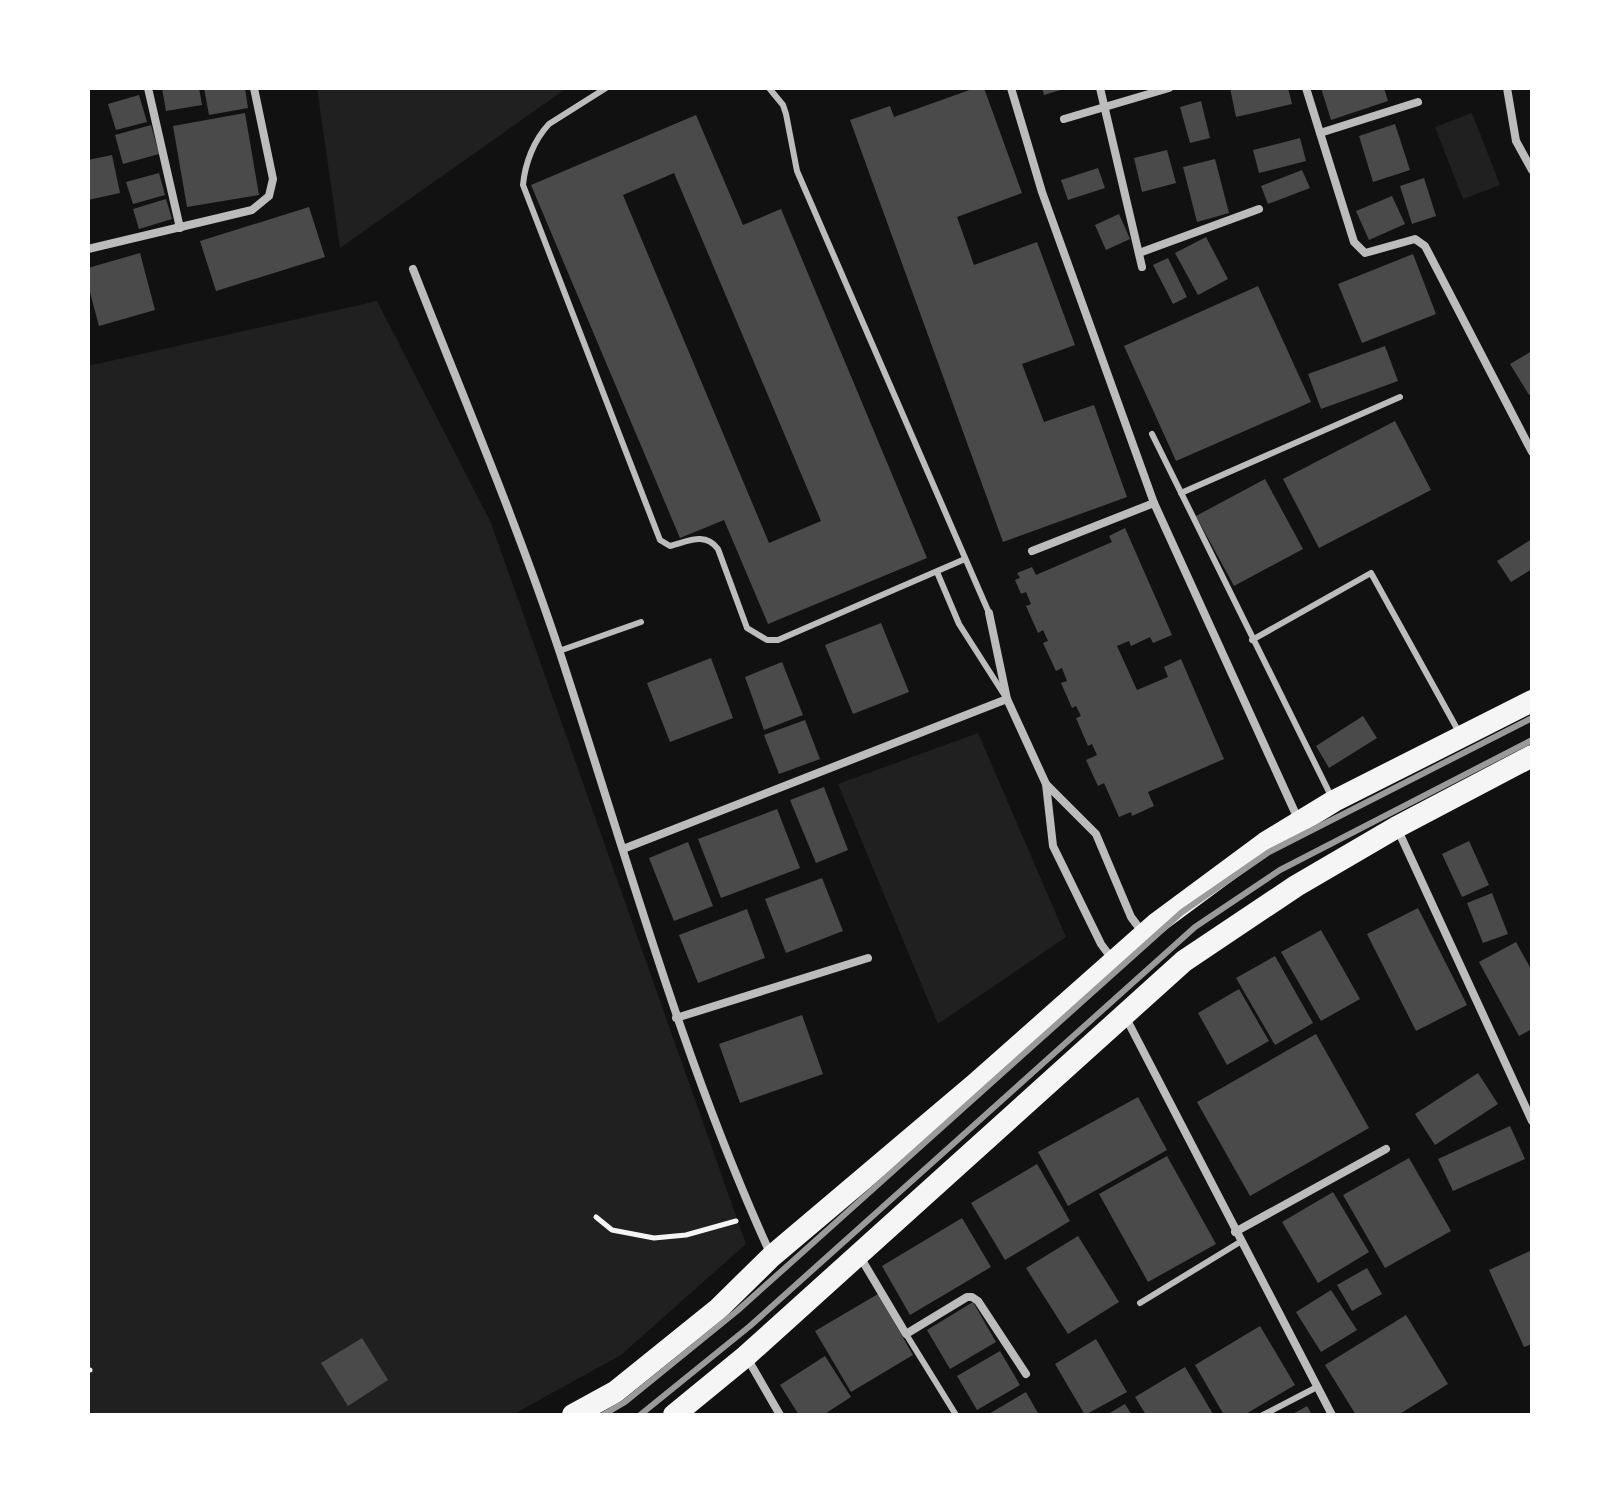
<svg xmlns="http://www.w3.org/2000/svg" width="1620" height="1503" font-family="Ubuntu,sans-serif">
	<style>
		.green { fill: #202020 }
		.building { fill: #4a4a4a; fill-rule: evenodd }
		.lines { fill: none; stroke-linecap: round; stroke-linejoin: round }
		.path { stroke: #f5f5f5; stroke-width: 5 }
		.service { stroke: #bcbcbc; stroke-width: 6 }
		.minor { stroke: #bcbcbc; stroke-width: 8 }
		.trunk { stroke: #f5f5f5; stroke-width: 22 }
		.rail { stroke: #9a9a9a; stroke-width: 6 }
	</style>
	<rect width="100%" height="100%" fill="#111"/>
	<!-- green -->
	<g class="green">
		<path d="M317,88H567L340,248Z"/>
		<path d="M1472,113L1500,185L1463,199L1435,127Z"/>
		<path d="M377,301L491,523L746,1244L621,1355L512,1415H88V366Z"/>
		<path d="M978,733L1066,937L938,1024L838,784Z"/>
	</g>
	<!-- building -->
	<g class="building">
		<path d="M162,88H199L202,105L166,111Z"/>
		<path d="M204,88H245L248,108L209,115Z"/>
		<path d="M975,88H984L1022,193L957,217L974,265L1037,242L1075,345L1022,364L1044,422L1094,405L1127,497L1003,542L850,120L890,106L894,117Z"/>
		<path d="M1042,88H1063L1064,89L1044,95Z"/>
		<path d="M1230,88H1288L1292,104L1236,117Z"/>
		<path d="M1321,88H1384L1388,101L1331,120Z"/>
		<path d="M139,95L147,122L116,130L108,104Z"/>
		<path d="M1201,101L1210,138L1190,143L1180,107Z"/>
		<path d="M245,113L259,195L187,207L173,126Z"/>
		<path d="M696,115L743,225L781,209L927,558L768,624L724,520L680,538L531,185ZM674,173L821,521L769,543L623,195Z"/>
		<path d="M1395,124L1410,170L1373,182L1359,136Z"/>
		<path d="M151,125L159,154L123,164L115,135Z"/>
		<path d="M1300,138L1306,161L1259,173L1253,150Z"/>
		<path d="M1167,150L1176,183L1142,192L1134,158Z"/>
		<path d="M112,155L120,193L88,200V160Z"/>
		<path d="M1215,159L1229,213L1197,222L1183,167Z"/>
		<path d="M1098,168L1105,188L1068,200L1061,180Z"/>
		<path d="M1302,170L1310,188L1268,204L1261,186Z"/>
		<path d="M159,173L165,195L133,204L126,182Z"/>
		<path d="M1424,178L1436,216L1412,224L1400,186Z"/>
		<path d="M1392,196L1405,224L1369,240L1356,211Z"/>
		<path d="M166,199L172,219L139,229L133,209Z"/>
		<path d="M309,207L325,257L216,291L200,241Z"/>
		<path d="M1119,214L1130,239L1106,250L1095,225Z"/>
		<path d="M1206,237L1228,279L1198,295L1175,253Z"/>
		<path d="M140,253L155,310L99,326L88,285V268Z"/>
		<path d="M1413,254L1436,314L1362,343L1338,284Z"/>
		<path d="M1168,258L1187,297L1173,304L1153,265Z"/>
		<path d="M1258,286L1311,402L1176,461L1124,346Z"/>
		<path d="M1385,346L1398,381L1321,409L1308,374Z"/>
		<path d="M1532,351V393L1529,395L1510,364Z"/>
		<path d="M1395,421L1431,490L1319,548L1283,479Z"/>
		<path d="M1265,479L1303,549L1234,586L1196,516Z"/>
		<path d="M1125,528L1172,635L1153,643L1150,637L1131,646L1129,641L1117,646L1137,690L1168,677L1164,667L1181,659L1224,759L1148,792L1154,806L1132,816L1131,812L1119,817L1104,783L1098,786L1086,760L1097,755L1092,744L1088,746L1076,718L1081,716L1076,706L1072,708L1061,683L1067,681L1062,668L1056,671L1043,643L1048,641L1043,630L1038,633L1026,606L1031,604L1026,592L1021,594L1015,580L1020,578L1017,573L1032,567L1036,575L1112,542L1109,536Z"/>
		<path d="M1532,539V569L1511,582L1497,561Z"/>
		<path d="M881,623L909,692L853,714L825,645Z"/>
		<path d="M711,658L733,718L670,742L647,683Z"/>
		<path d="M782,662L803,715L764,730L745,677Z"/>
		<path d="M1363,716L1377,738L1329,768L1316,746Z"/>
		<path d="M805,720L820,759L779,774L764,735Z"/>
		<path d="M824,787L848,850L816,863L790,800Z"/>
		<path d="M777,809L800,868L721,898L698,839Z"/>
		<path d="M1469,841L1489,885L1462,897L1442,854Z"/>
		<path d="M688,842L713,906L674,921L649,858Z"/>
		<path d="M822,878L843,931L786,953L765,899Z"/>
		<path d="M1492,893L1508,934L1483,943L1467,903Z"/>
		<path d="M1418,908L1467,1005L1416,1031L1367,934Z"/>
		<path d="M747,909L765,958L698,983L679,935Z"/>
		<path d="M1321,930L1360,999L1321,1021L1281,952Z"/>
		<path d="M1516,942L1532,971V1029L1519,1036L1479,962Z"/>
		<path d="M1275,956L1313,1023L1275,1045L1236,978Z"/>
		<path d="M1239,989L1269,1041L1227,1065L1198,1013Z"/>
		<path d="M802,1015L823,1074L740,1103L719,1044Z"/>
		<path d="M1316,1034L1369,1128L1250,1196L1197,1102Z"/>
		<path d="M1478,1073L1498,1104L1435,1145L1415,1114Z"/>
		<path d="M1138,1097L1167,1150L1068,1206L1038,1152Z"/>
		<path d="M1510,1126L1525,1159L1453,1191L1438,1159Z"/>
		<path d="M1167,1156L1216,1244L1148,1282L1099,1194Z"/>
		<path d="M1409,1158L1451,1231L1385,1268L1343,1195Z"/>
		<path d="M1037,1164L1070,1221L1005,1260L971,1203Z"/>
		<path d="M1333,1192L1369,1252L1318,1283L1282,1222Z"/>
		<path d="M962,1218L991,1267L910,1315L882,1266Z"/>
		<path d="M1078,1236L1119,1302L1068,1334L1026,1268Z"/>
		<path d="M1532,1250V1344L1524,1347L1489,1270Z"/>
		<path d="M1367,1268L1382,1294L1352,1311L1337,1285Z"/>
		<path d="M1331,1290L1357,1330L1321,1352L1296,1312Z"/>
		<path d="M878,1294L913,1355L851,1392L815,1331Z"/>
		<path d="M973,1302L996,1342L950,1369L927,1330Z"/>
		<path d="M1406,1315L1448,1384L1398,1415H1356L1325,1365Z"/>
		<path d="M1260,1326L1295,1385L1244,1415H1224L1195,1365Z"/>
		<path d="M362,1338L388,1380L348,1406L321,1363Z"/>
		<path d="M1096,1339L1127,1392L1085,1415L1055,1364Z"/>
		<path d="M1000,1351L1020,1385L977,1410L957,1376Z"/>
		<path d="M825,1356L851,1397L823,1415H799L780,1385Z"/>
		<path d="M1185,1367L1213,1414L1146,1415L1135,1397Z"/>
		<path d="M1026,1392L1039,1415H987Z"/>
		<path d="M1125,1404L1132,1415H1106Z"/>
		<path d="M1307,1406L1312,1415H1291Z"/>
	</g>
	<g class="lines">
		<!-- path -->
		<g class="path">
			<path d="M596,1217L612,1230L654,1238L686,1235L736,1221"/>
			<path d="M88,1370H90"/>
		</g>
		<!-- service -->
		<g class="service">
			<path d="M606,88L549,124C534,140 525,163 523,185L660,540L670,546C689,541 705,532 718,549L747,628L767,640H778L965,559"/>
			<path d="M769,88L783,105L786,114L797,171L989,613"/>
			<path d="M1152,434L1332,798"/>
			<path d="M1181,493L1400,397"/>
			<path d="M937,572L959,624L1005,696"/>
			<path d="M1252,640L1371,573L1460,734"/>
			<path d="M559,651L641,622"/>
			<path d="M1140,1303L1240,1242"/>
			<path d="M906,1334L956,1415"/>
			<path d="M1263,1415L1317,1387"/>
		</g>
		<!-- minor -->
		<g class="minor">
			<path d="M148,88L180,228"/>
			<path d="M1011,88L1042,192L1154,503L1298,819"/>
			<path d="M1100,88L1142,267"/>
			<path d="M1306,88L1354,242L1365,253L1415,239L1425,246L1532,452"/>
			<path d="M1507,88L1516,141L1532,170"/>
			<path d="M1064,119L1169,88"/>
			<path d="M1320,133L1418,102"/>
			<path d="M88,249L252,210L269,196L273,179L254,88"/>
			<path d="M1139,253L1259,209"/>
			<path d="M413,269C463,397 517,523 560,653C626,854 682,1060 770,1253"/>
			<path d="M1032,551L1154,503"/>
			<path d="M989,613L1007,699L1046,784"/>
			<path d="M1397,828L1532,1121"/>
			<path d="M623,849L1007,699"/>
			<path d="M1112,959L1101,944L1053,846L1046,784L1096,834L1131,917L1143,933"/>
			<path d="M676,1018L868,958"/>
			<path d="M1126,1018L1332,1415"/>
			<path d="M1235,1232L1386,1149"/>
			<path d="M859,1255L906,1334L967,1297H972L978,1301L1026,1374"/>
			<path d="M746,1356L780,1415"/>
		</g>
		<!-- trunk -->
		<g class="trunk">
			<path d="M573,1415L615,1392L718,1309L772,1256L973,1086L1157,923L1265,843L1334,801L1532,701"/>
			<path d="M674,1415L746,1356L1184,961L1296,886L1397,827L1532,756"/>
		</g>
		<!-- rail -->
		<g class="rail">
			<path d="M603,1415L625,1402L737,1311L1182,912L1269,852L1532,718"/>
			<path d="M640,1415L750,1326L1195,927L1280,870L1532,740"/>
		</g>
	</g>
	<!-- border -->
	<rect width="1620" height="1503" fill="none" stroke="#ffffff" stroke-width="180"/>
</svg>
